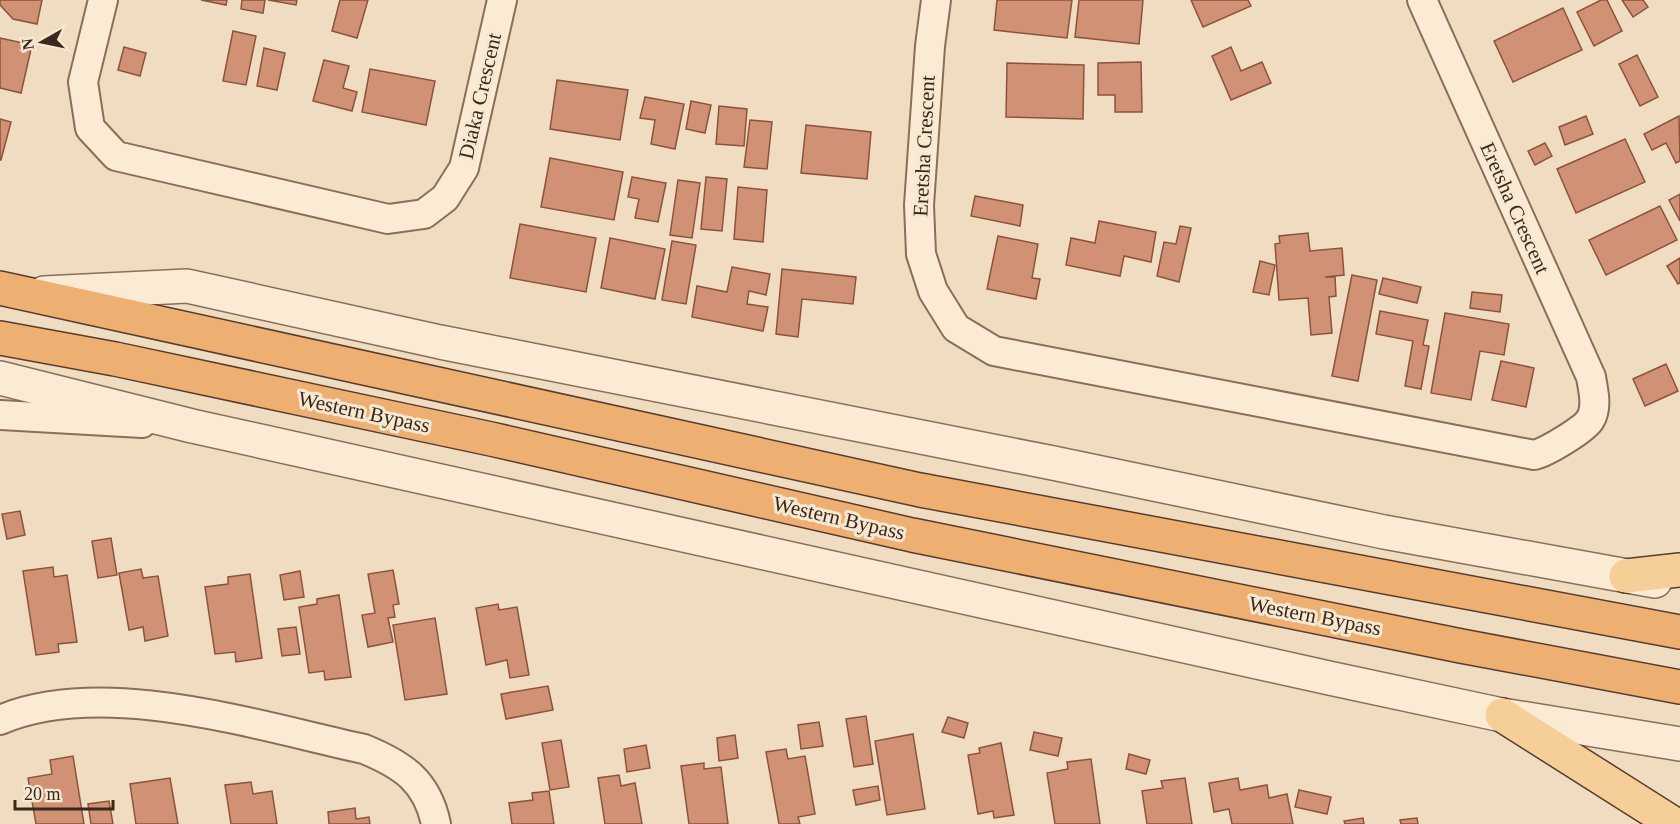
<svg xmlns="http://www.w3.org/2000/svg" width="1680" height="824" font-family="'Times New Roman',serif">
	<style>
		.building { fill: #d19175; stroke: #8c533c; stroke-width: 1.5 }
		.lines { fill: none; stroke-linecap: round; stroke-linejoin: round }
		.minor-casing { stroke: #8b6e58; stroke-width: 32 }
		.tertiary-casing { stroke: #8b6e58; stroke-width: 36 }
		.primary-casing { stroke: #583c2c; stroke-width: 36 }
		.trunk-casing { stroke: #583c2c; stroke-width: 36 }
		.minor { stroke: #fbebd5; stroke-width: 28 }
		.tertiary { stroke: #fbebd5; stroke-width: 33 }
		.primary { stroke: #f6ce97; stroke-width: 33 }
		.trunk { stroke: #eeb072; stroke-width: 33 }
		.labels { text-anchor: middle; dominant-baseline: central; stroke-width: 6; stroke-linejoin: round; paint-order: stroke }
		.street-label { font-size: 21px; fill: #3a281d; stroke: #f7e8d1 }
	</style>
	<rect width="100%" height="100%" fill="#f0ddc1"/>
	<!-- building -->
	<g class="building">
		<path d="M0,0H42L37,24L13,19L0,5Z"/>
		<path d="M201,0H227L226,5Z"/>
		<path d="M242,0H265L263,13L241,9Z"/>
		<path d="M268,0H297L296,5Z"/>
		<path d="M340,0H368L357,38L332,31Z"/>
		<path d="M997,0H1072L1067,38L994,30Z"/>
		<path d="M1079,0H1143L1139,44L1075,37Z"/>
		<path d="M1191,0H1248L1251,6L1203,27Z"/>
		<path d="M1601,0H1607L1622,31L1594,46L1577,12Z"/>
		<path d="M1622,0H1643L1648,7L1633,17Z"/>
		<path d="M1563,8L1582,50L1513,82L1494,41Z"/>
		<path d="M233,31L256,36L246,85L223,81Z"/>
		<path d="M0,38L32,45L21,93L0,88Z"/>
		<path d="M124,47L146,53L140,76L118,70Z"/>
		<path d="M1231,47L1241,71L1262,62L1271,83L1231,100L1212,56Z"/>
		<path d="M264,48L285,53L277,90L257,86Z"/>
		<path d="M1637,55L1658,97L1640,106L1619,64Z"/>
		<path d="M324,60L349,66L343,88L357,92L352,111L313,101Z"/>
		<path d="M1141,62L1142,112H1115V95H1098V63Z"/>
		<path d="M1007,63L1084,65L1083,119L1006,117Z"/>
		<path d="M370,69L435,81L426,125L362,112Z"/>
		<path d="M557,80L628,90L620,140L550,129Z"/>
		<path d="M645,97L684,104L675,149L651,144L655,120L640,118Z"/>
		<path d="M691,101L711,105L705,133L686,129Z"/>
		<path d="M719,106L747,109L744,146L716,144Z"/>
		<path d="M1586,116L1593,134L1565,145L1559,127Z"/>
		<path d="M1679,116L1680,161L1676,163L1666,143L1652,150L1644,134Z"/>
		<path d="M0,119L11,122L1,160H0Z"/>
		<path d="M750,120L772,122L767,169L744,167Z"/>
		<path d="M806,125L871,132L867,179L801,173Z"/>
		<path d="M1625,139L1645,182L1576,213L1557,169Z"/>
		<path d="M1545,143L1552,156L1535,165L1528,151Z"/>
		<path d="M550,158L623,172L614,220L541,207Z"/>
		<path d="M632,177L666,183L658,222L635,218L639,199L628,197Z"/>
		<path d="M706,177L727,179L722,231L701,229Z"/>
		<path d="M678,180L700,183L692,238L670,235Z"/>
		<path d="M738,187L767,190L763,242L734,239Z"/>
		<path d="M1680,194V221L1669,200Z"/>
		<path d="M975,196L1023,205L1020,226L971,216Z"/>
		<path d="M1660,206L1677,240L1606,275L1589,240Z"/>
		<path d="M1099,221L1156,232L1151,262L1124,256L1120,276L1066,265L1071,238L1095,243Z"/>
		<path d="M520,224L596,238L586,292L510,278Z"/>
		<path d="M1180,226L1191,228L1179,282L1157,276L1164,242L1176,244Z"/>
		<path d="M1308,233L1310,251L1342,248L1344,275L1325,277H1335L1336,296L1329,297L1332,333L1311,335L1308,298L1279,300L1275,244L1280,243L1279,236Z"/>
		<path d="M998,236L1038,244L1032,278L1040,279L1036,299L987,289Z"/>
		<path d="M610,238L665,249L655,299L601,288Z"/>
		<path d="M672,241L696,245L686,304L662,300Z"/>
		<path d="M1680,258V283L1678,284L1667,266Z"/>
		<path d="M1260,261L1275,265L1269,295L1253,292Z"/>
		<path d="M732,267L770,274L766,295L749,291L747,304L768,307L763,331L692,317L697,286L727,292Z"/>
		<path d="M782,269L856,277L853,304L802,299L798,337L776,334Z"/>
		<path d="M1352,275L1377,280L1358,381L1332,376Z"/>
		<path d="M1383,278L1421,287L1417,303L1379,294Z"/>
		<path d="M1472,292L1502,295L1500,312L1470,308Z"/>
		<path d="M1380,311L1428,320L1423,345L1429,346L1421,389L1405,386L1413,341L1376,334Z"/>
		<path d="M1445,313L1509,324L1504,355L1480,351L1471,400L1431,393Z"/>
		<path d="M1501,361L1534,368L1526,407L1492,400Z"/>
		<path d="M1666,364L1678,391L1645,406L1633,379Z"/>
		<path d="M20,511L25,535L7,539L2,514Z"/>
		<path d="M111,538L117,575L98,578L92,541Z"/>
		<path d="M53,567L54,577L67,575L77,642L58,644L59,652L36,655L23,571Z"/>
		<path d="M141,569L143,578L158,576L168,636L145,641L143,627L129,630L119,573Z"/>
		<path d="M393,570L399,604L393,605L395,617L388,618L393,642L368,647L362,615L375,613L368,574Z"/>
		<path d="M300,571L304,597L284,600L280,575Z"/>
		<path d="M250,574L262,658L236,662L235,652L215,654L205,587L228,584V577Z"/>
		<path d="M339,595L351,677L325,680L324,671L309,673L299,607L317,604V599Z"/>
		<path d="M498,604L499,610L517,607L529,675L510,678L507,660L486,665L476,608Z"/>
		<path d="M435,618L447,694L405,700L393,625Z"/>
		<path d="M296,627L300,654L282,656L278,629Z"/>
		<path d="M548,686L553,710L506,719L501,694Z"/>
		<path d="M866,716L873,764L854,767L846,719Z"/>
		<path d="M948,717L968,723L964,738L942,732Z"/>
		<path d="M819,722L823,746L801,749L798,725Z"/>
		<path d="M1034,732L1062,738L1058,756L1030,750Z"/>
		<path d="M913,734L925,809L887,815L875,741Z"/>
		<path d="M735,735L738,758L719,761L717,738Z"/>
		<path d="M561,740L569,787L550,790L542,743Z"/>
		<path d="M1001,743L1014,815L994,818L993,811L978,814L968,755L980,753L979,748Z"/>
		<path d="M646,745L650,768L627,772L624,749Z"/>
		<path d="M786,749L788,759L805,756L815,814L798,817L800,824H779L766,752Z"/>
		<path d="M1129,754L1150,760L1146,774L1126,769Z"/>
		<path d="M73,756L84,824H36L28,778L52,774L50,760Z"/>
		<path d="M1091,759L1100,824H1055L1047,773L1068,769L1067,762Z"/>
		<path d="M704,763V769L721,767L728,824H689L681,766Z"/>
		<path d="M619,775L621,786L635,783L642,824H605L598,778Z"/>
		<path d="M170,778L178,824H136L130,784Z"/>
		<path d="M1185,778L1192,824H1147L1142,791L1163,788L1161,781Z"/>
		<path d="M1238,778L1240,790L1267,785L1269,798L1287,794L1293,824H1232L1229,809L1214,812L1209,783Z"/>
		<path d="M251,782L253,794L272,791L277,824H231L225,785Z"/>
		<path d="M878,786L880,800L856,805L853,790Z"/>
		<path d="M1299,790L1331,797L1327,814L1295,807Z"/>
		<path d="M549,791L554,824H512L509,803L533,800L532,793Z"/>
		<path d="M109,801L113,824H91L88,804Z"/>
		<path d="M355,808L356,819L369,817L370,824H329L328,812Z"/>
		<path d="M1363,818L1364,824H1345L1344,821Z"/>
		<path d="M1417,818L1418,824H1401L1400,820Z"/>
	</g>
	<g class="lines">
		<defs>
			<g id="minor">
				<path d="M103,0L83,82L90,128L116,156L388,219L424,214L445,198L464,168L502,0"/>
				<path d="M936,0L930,46L919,205L921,254L933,291L956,328L994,351L1534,455C1547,452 1583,430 1590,420C1598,407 1593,390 1591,377L1422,0"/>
				<path d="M0,415L142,423"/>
				<path d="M0,720C103,676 258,726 364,749C403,765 427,781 436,824"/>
			</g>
			<g id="tertiary">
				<path d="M44,293L187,286L440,342L1053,463L1384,532L1655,581"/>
				<path d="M0,378L192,426L1329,678L1502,715L1680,744"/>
			</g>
			<g id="primary">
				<path d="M1626,576L1680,570"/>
				<path d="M1502,715L1674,824"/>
			</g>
			<g id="trunk">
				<path d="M0,288L920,490L1680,632"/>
				<path d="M0,338L115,359L491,439L912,535L1461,646L1680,687"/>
			</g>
		</defs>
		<!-- minor casing -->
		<use href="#minor" class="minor-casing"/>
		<!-- tertiary casing -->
		<use href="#tertiary" class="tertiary-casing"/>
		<!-- primary casing -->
		<use href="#primary" class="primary-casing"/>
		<!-- trunk casing -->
		<use href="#trunk" class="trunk-casing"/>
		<!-- minor -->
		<use href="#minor" class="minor"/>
		<!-- tertiary -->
		<use href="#tertiary" class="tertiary"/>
		<!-- primary -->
		<use href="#primary" class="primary"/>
		<!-- trunk -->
		<use href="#trunk" class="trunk"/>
	</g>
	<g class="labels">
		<!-- street labels -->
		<g class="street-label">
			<text transform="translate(480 96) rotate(-77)">Diaka Crescent</text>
			<text transform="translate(924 146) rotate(-87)">Eretsha Crescent</text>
			<text transform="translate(1515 208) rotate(66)">Eretsha Crescent</text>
			<text transform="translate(364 412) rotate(12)">Western Bypass</text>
			<text transform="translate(839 518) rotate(13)">Western Bypass</text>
			<text transform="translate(1315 616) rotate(11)">Western Bypass</text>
		</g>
	</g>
	<!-- north arrow -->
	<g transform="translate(42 42) rotate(261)" stroke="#f7e8d1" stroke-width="4.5" paint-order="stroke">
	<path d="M0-4.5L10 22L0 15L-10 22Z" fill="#3a281d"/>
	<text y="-9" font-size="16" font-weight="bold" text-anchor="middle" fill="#3a281d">N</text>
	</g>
	<!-- scale -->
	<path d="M15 800v9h98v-9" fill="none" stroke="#3a281d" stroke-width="3"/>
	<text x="24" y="800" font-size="18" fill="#3a281d" stroke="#f7e8d1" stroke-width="4.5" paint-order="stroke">20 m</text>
</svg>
